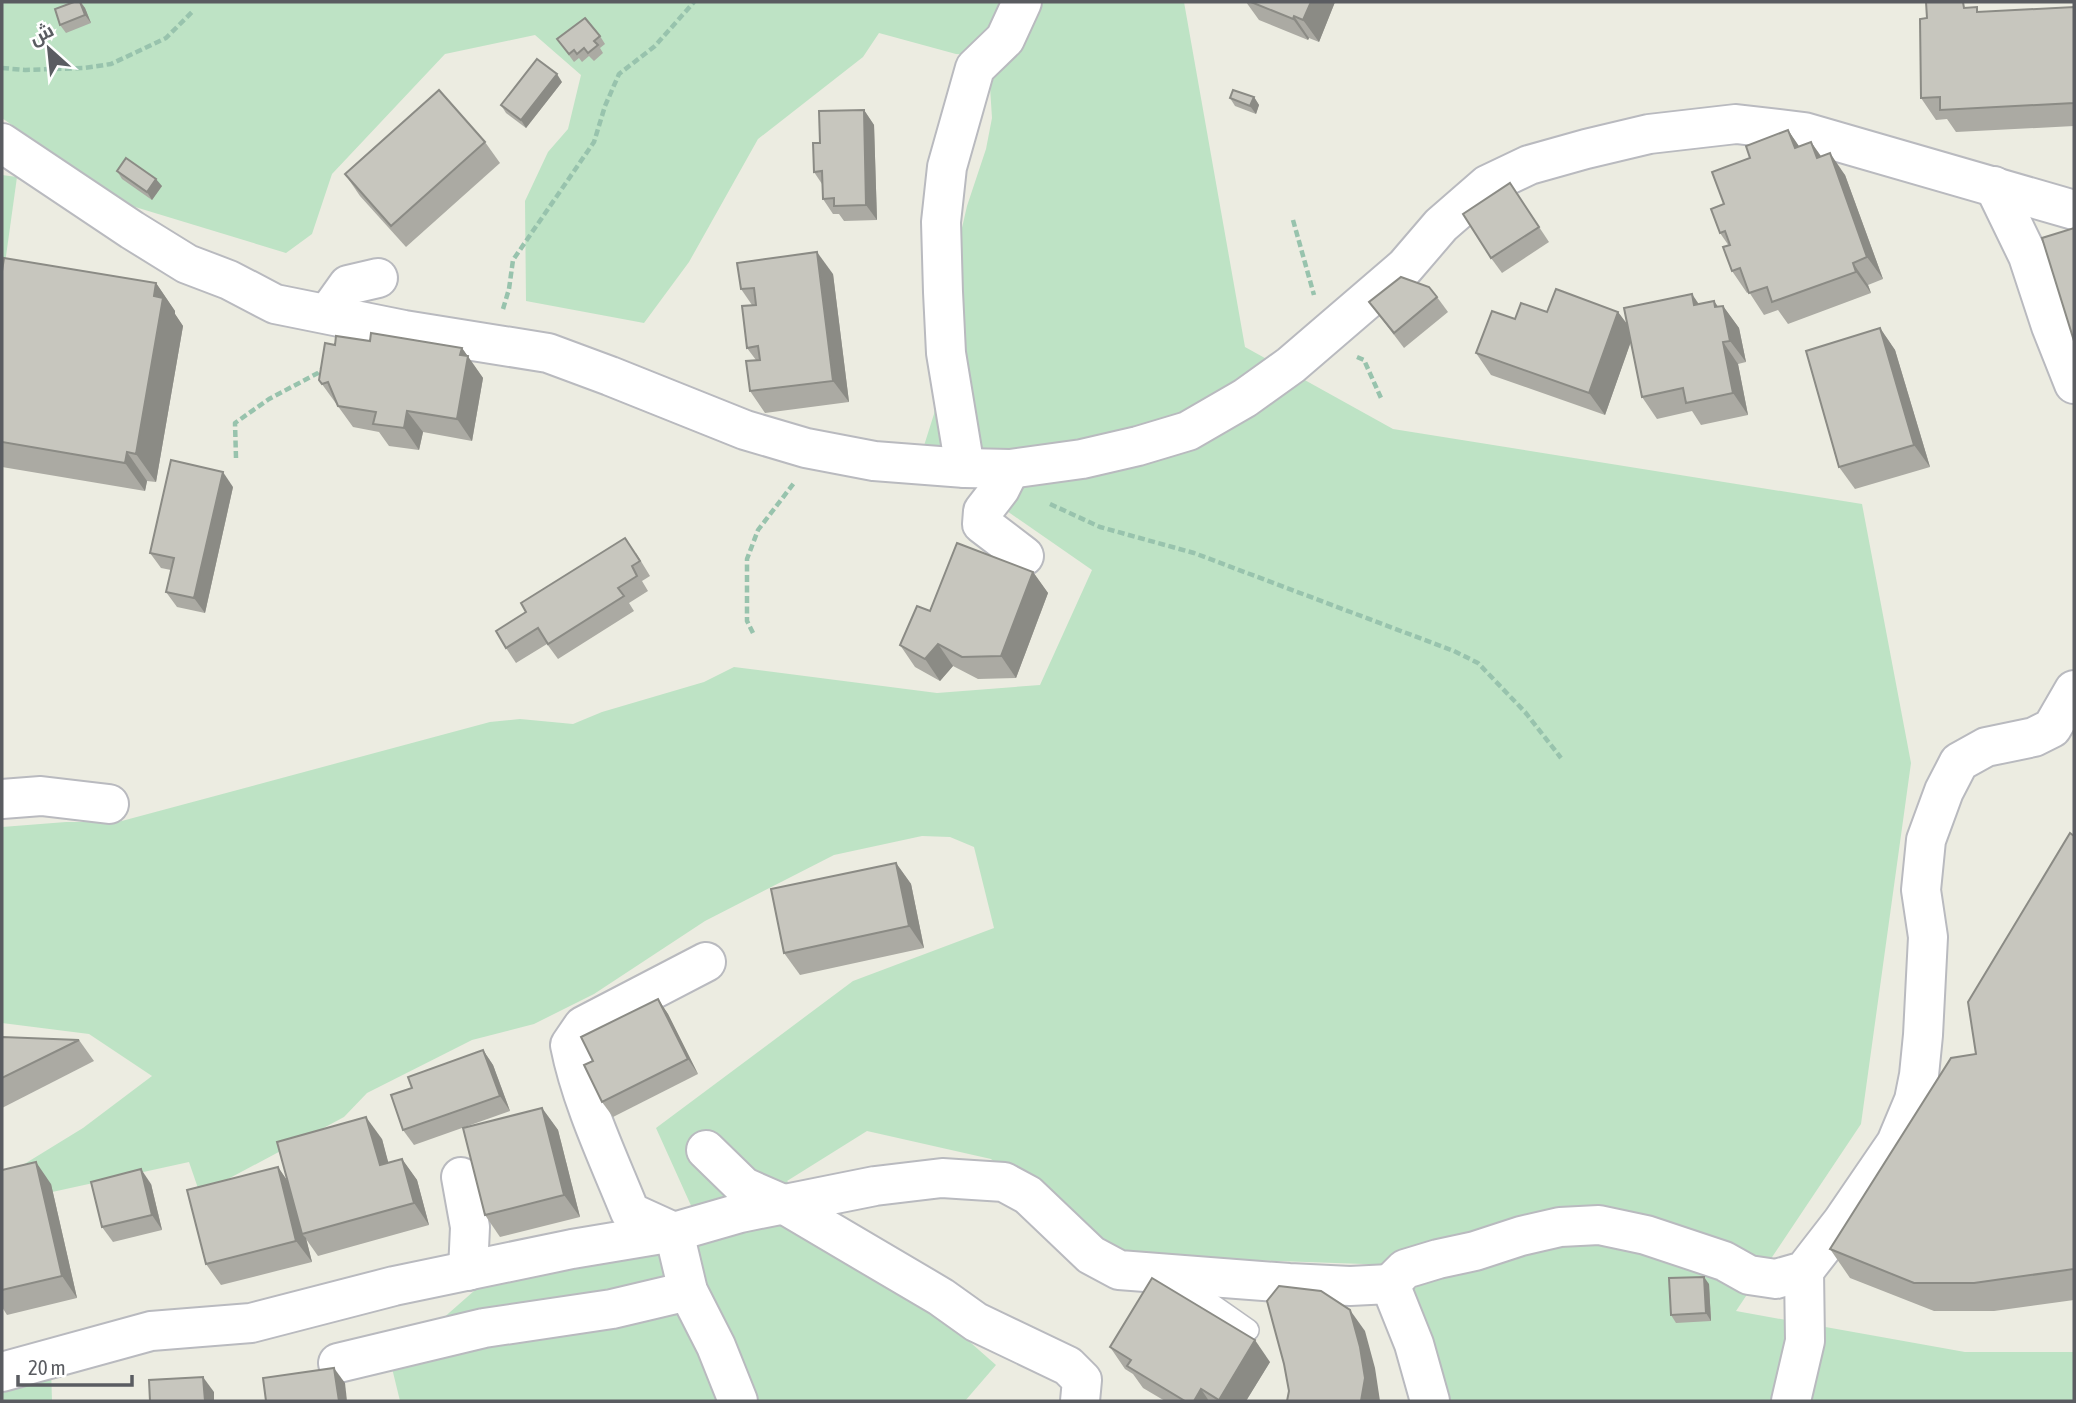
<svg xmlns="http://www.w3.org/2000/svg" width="2076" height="1403" font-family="'Asap Condensed',Cairo,sans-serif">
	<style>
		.green { fill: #bee3c5 }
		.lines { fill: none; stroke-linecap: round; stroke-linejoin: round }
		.service-casing { stroke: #b9babf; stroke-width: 24 }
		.minor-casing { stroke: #b9babf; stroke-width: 42 }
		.path { stroke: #98c3ad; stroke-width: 4.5; stroke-dasharray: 7 3.5; stroke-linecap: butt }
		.service { stroke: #fff; stroke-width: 21 }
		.minor { stroke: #fff; stroke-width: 38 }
		.wall { fill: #abaaa3 }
		.shaded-wall { fill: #8b8b85 }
		.building { fill: #c7c6be; stroke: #8b8b85; stroke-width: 2 }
	</style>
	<rect width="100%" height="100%" fill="#ecece1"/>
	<!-- green -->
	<g class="green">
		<path d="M2,2H1184L1245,347L1393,429L1862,504L1911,763L1861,1124L1736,1311L1965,1352H2074V1401H1437L1393,1265L1100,1255L991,1159L867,1131L787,1181L996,1365L965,1401H400L391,1364L491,1276L707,1241L656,1128L853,981L994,928L974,847L950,837L922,836L834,855L705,921L594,994L534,1024L472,1040L367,1093L344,1117L200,1194L189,1162L2,1203L13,1171L83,1128L152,1076L89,1034L2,1023V827L66,822H118L490,722L520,719L573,724L602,712L704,682L734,667L937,693L1040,685L1092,570L922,452L934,414L959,241L967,206L986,149L992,118L988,56L956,54L879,33L863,57L758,139L689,262L644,323L526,301L525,201L548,152L568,129L581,75L535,35L445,54L332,174L312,234L286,253L122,203L2,118Z"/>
		<path d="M2,175L17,177L2,285Z"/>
		<path d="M51,1368L52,1401H2V1383Z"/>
	</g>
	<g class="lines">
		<defs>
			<path id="service" d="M1171,1274L1188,1297L1208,1302L1248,1330"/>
			<g id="minor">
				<path d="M2,143L132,230L187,264L229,280L275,304L404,330L548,353L610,376L745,430L806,448L874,461L965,468L1010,469L1082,459L1138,446L1188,431L1245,398L1291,365L1405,267L1441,225L1487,185L1529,165L1586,149L1649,134L1736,124L1804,132L2074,210"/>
				<path d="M1994,186L2028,256L2051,326L2074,384"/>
				<path d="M328,313L348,285L378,278"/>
				<path d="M965,468L946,353L943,292L941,222L947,167L975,68L1005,39L1022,2"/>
				<path d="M1010,469L1000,489L983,511L982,524L1024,556"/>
				<path d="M2,799L41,796L109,804"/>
				<path d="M706,962L583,1026L570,1045C581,1101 609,1160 630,1212L674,1232L688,1291L716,1346L738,1401"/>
				<path d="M706,1150L744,1187L785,1205L941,1297L976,1322L1068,1366L1082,1380L1080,1401"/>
				<path d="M461,1177L470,1227L468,1271"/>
				<path d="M1390,1284L1405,1269L1438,1259L1475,1251L1521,1236L1560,1227L1599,1225L1646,1235L1724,1261L1749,1275L1776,1279L1804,1271L1842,1222L1896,1143L1914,1100L1919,1075L1923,1035L1928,937L1921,890L1926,840L1944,791L1959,762L1986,747L2034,737L2052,728L2074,690"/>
				<path d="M338,1363L484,1328L612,1309L688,1291"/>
				<path d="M2,1372L151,1331L251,1323L394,1286L572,1249L674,1232L740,1213L875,1186L942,1178L1004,1182L1028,1195L1091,1255L1119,1270L1289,1283L1350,1286L1390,1284L1414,1344L1430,1401"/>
				<path d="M1791,1401L1805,1341L1804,1271"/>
			</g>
		</defs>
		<!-- service casing -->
		<use href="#service" class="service-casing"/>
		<!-- minor casing -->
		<use href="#minor" class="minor-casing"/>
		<!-- path -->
		<g class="path">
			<path d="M2,68L25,70L84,68L111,64L166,38L192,12"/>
			<path d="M1293,220L1314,295"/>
			<path d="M503,309L509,289L513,260L594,142L605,106L619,74L655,46L694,2"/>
			<path d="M1357,357L1364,360L1381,398"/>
			<path d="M236,458L235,423L269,399L318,373L324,367"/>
			<path d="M1050,504L1100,527L1194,553L1454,651L1478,663L1525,712L1561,758"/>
			<path d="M753,633L747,621V559L758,530L794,483"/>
		</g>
		<!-- service -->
		<use href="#service" class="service"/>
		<!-- minor -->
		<use href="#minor" class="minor"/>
	</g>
	<!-- wall -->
	<g class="wall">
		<path d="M74,2H81L85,8L91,23L66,33L60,25Z"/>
		<path d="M1246,2H1335L1319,42L1309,38L1308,40L1259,20Z"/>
		<path d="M2074,7V126L1956,132L1947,119L1936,120L1921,98L1927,18L1968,8L1980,12Z"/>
		<path d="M600,36L605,44L600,48L603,53L594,61L589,56L582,62L579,58L574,62L557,39Z"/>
		<path d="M562,82L526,128L506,113L501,105Z"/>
		<path d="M1254,97L1259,105L1256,114L1235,106L1230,98Z"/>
		<path d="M864,110L874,125L877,220L844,221L839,214H833L823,199L822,184L814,172L820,143Z"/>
		<path d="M1788,130L1799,147L1811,142L1821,156L1845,175L1883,279L1868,285L1871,293L1788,324L1778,310L1764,315L1749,292L1747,293L1732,271L1729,246L1720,233L1724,204L1750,158Z"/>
		<path d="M485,142L500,163L406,247L360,196L345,174Z"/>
		<path d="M117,171L162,186L152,200L122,179Z"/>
		<path d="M1510,183L1549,242L1502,273L1491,258Z"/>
		<path d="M2,271L156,283L175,311V314L183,326L156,482L147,481L145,491L2,467Z"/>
		<path d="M833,274L849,402L765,413L750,391L756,360L747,348L752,305L741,289Z"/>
		<path d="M1437,297L1448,312L1404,348L1369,302Z"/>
		<path d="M1714,301L1718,307L1723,306L1739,328L1746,362L1738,364L1748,415L1701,425L1692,411L1657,419L1642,397L1631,341L1605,415L1491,375L1476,353L1515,319L1618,312L1627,325L1699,304Z"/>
		<path d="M1880,328L1895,350L1930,467L1855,489L1839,467Z"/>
		<path d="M370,341L462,348L483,378L472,441L423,432L419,450L389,446L379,432L353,427L319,380L335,345Z"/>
		<path d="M233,487L205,613L177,607L166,592L171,570L161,568L150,553Z"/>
		<path d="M636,553L650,576L642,581L648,591L629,603L634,611L558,659L547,644L516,663L506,648Z"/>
		<path d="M1033,572L1048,593L1016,678L978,679L953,666L940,681L915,667L900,645L930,611Z"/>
		<path d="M2074,836V1300L1994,1311H1934L1850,1278L1830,1249L1976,1054Z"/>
		<path d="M896,863L911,884L924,948L800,975L784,953Z"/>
		<path d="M658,999L668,1014L698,1074L613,1117L602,1102L593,1061Z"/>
		<path d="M2,1037L79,1040L94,1061L2,1108Z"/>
		<path d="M483,1050L493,1065L510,1111L414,1145L403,1130L412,1088Z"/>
		<path d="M542,1108L558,1130L580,1217L500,1237L485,1215Z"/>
		<path d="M382,1139L388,1163L402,1159L417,1180L429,1225L318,1256L306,1239L312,1262L221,1285L206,1264L278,1167L288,1182Z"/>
		<path d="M2,1170L51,1184L77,1298L7,1315L2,1307Z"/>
		<path d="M151,1184L162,1230L113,1242L102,1227Z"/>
		<path d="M1709,1284L1711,1321L1676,1323L1671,1315Z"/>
		<path d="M1110,1347L1270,1362L1246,1401H1165L1143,1388L1133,1374L1125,1369Z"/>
	</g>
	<!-- shaded-wall -->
	<g class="shaded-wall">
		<path d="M80,2L85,8L91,23L85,15Z"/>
		<path d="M1311,2H1335L1319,42L1303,20Z"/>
		<path d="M1294,16L1309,38L1308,40L1293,19Z"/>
		<path d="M557,74L562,82L526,128L521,120Z"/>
		<path d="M1254,97L1259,105L1256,114L1250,106Z"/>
		<path d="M864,110L874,125L877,220L866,205Z"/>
		<path d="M1788,130L1803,152L1795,148Z"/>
		<path d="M1811,142L1826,164L1817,158Z"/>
		<path d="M1830,153L1845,175L1883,279L1867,257Z"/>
		<path d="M156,179L162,186L152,200L147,192Z"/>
		<path d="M817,252L833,274L849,402L833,381Z"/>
		<path d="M1853,263L1868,285L1871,293L1856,272Z"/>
		<path d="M156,283L175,311V314L183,326L156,482L136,454Z"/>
		<path d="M1692,294L1707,316L1694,305Z"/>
		<path d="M1714,301L1725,317L1723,306L1739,328L1746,362L1730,341L1715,307Z"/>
		<path d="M1618,312L1634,333L1605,415L1589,393Z"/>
		<path d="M1880,328L1895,350L1930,467L1914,445Z"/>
		<path d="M1723,342L1738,364L1748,415L1733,393Z"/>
		<path d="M462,348L483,378L472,441L457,419L460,355Z"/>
		<path d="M407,411L423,432L419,450L404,428Z"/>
		<path d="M127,452L147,481L145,491L125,463Z"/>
		<path d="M223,472L233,487L205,613L194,598Z"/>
		<path d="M1033,572L1048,593L1016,678L1001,656Z"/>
		<path d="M938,644L953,666L940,681L925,659Z"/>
		<path d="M896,863L911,884L924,948L909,926Z"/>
		<path d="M658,999L668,1014L698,1074L688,1059Z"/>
		<path d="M483,1050L493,1065L510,1111L500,1096Z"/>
		<path d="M542,1108L558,1130L580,1217L564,1195Z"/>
		<path d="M366,1117L382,1139L395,1187L380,1165Z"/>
		<path d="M402,1159L417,1180L429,1225L414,1203Z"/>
		<path d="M36,1162L51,1184L77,1298L62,1276Z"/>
		<path d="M278,1167L293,1189L302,1234L306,1238L312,1262L296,1241Z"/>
		<path d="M141,1169L151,1184L162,1230L152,1215Z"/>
		<path d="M1704,1277L1709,1284L1711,1321L1706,1313Z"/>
		<path d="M1350,1310L1365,1331L1375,1368L1380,1401H1361Z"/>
		<path d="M1255,1340L1270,1362L1246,1401H1220L1219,1400Z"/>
		<path d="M334,1368L345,1383L347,1401H339Z"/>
		<path d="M203,1377L214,1392V1401H205Z"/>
		<path d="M1201,1389L1209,1401H1194Z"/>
	</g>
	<!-- building -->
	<g class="building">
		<path d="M74,2H80L85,15L60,25L55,9Z"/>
		<path d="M1251,2H1311L1303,20L1294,16L1293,19Z"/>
		<path d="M1926,2H1963L1964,8L1977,7V12L2074,7V103L1940,110V97L1921,98L1920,19L1927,18Z"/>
		<path d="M585,18L600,36L594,41L598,45L588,53L584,48L577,54L574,50L569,54L557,39Z"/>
		<path d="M537,59L557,74L521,120L501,105Z"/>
		<path d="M439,90L485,142L391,226L345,174Z"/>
		<path d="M1233,90L1254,97L1250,106L1230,98Z"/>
		<path d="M864,110L866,205L834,206V198L823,199L822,171L814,172L813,143H820L819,111Z"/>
		<path d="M1788,130L1795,148L1811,142L1817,158L1830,153L1867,257L1853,263L1856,272L1772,302L1767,287L1749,293L1740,268L1732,271L1723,247L1730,245L1725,231L1720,233L1711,209L1724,204L1712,172L1750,158L1746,146Z"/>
		<path d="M126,158L156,179L147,192L117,171Z"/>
		<path d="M1510,183L1539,227L1491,258L1463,214Z"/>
		<path d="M2074,228V341L2042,238Z"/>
		<path d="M817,252L833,381L750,391L746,361L760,360L758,346L747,348L742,306L756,305L754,288L741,289L737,263Z"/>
		<path d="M4,258L156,283L154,296L163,298L136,454L127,452L125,463L2,442V271Z"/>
		<path d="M1401,277L1429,287L1437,297L1394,333L1369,302Z"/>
		<path d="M1556,289L1618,312L1589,393L1476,353L1492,311L1515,319L1521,303L1547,312Z"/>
		<path d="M1692,294L1694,305L1714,301L1715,307L1723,306L1730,341L1723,342L1733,393L1686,403L1683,388L1642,397L1624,308Z"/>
		<path d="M1880,328L1914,445L1839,467L1806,351Z"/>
		<path d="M371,333L462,348L460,355L468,356L457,419L407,411L404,428L373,424L376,412L338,406L328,382L322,384L319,380L325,343L335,345L336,336L370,341Z"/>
		<path d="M171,460L223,472L194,598L166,592L174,558L150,553Z"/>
		<path d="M625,538L640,561L632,566L637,576L618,588L624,596L548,644L538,628L506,648L496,631L526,612L521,603Z"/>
		<path d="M957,543L1033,572L1001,656L962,657L938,644L925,659L900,645L917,606L930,611Z"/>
		<path d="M2070,833L2074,836V1269L1974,1283H1914L1830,1249L1951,1058L1976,1054L1968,1002Z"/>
		<path d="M896,863L909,926L784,953L771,889Z"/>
		<path d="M658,999L688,1059L602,1102L584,1065L593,1061L581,1037Z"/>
		<path d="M2,1037L79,1040L2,1078Z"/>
		<path d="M483,1050L500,1096L403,1130L391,1095L412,1088L408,1077Z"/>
		<path d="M542,1108L564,1195L485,1215L463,1128Z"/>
		<path d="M366,1117L380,1165L402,1159L414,1203L302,1234L277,1142Z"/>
		<path d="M36,1162L62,1276L2,1290V1170Z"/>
		<path d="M278,1167L296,1241L206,1264L187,1190Z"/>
		<path d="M141,1169L152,1215L102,1227L91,1182Z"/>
		<path d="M1704,1277L1706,1313L1671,1315L1669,1278Z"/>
		<path d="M1152,1278L1255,1340L1219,1400L1201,1389L1194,1401H1185L1127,1366L1131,1360L1110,1347Z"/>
		<path d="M1279,1286L1321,1291L1350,1310L1360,1347L1365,1378L1361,1401H1287L1289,1391L1284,1364L1267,1301Z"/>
		<path d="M334,1368L339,1401H266L263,1378Z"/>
		<path d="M203,1377L205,1401H150L149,1380Z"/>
	</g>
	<!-- border -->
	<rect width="2076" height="1403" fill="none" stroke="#5a5c61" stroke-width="7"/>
	<!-- north arrow -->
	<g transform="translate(49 49) rotate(333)" stroke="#ffffff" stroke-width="5" paint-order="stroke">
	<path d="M0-5L12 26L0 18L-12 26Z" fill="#5a5c61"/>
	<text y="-10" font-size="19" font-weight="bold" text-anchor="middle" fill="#5a5c61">ش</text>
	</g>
	<!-- scale -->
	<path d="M18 1375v10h114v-10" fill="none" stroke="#5a5c61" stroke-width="3.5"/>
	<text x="28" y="1375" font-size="21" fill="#5a5c61" stroke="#ffffff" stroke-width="5" paint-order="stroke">20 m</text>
</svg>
